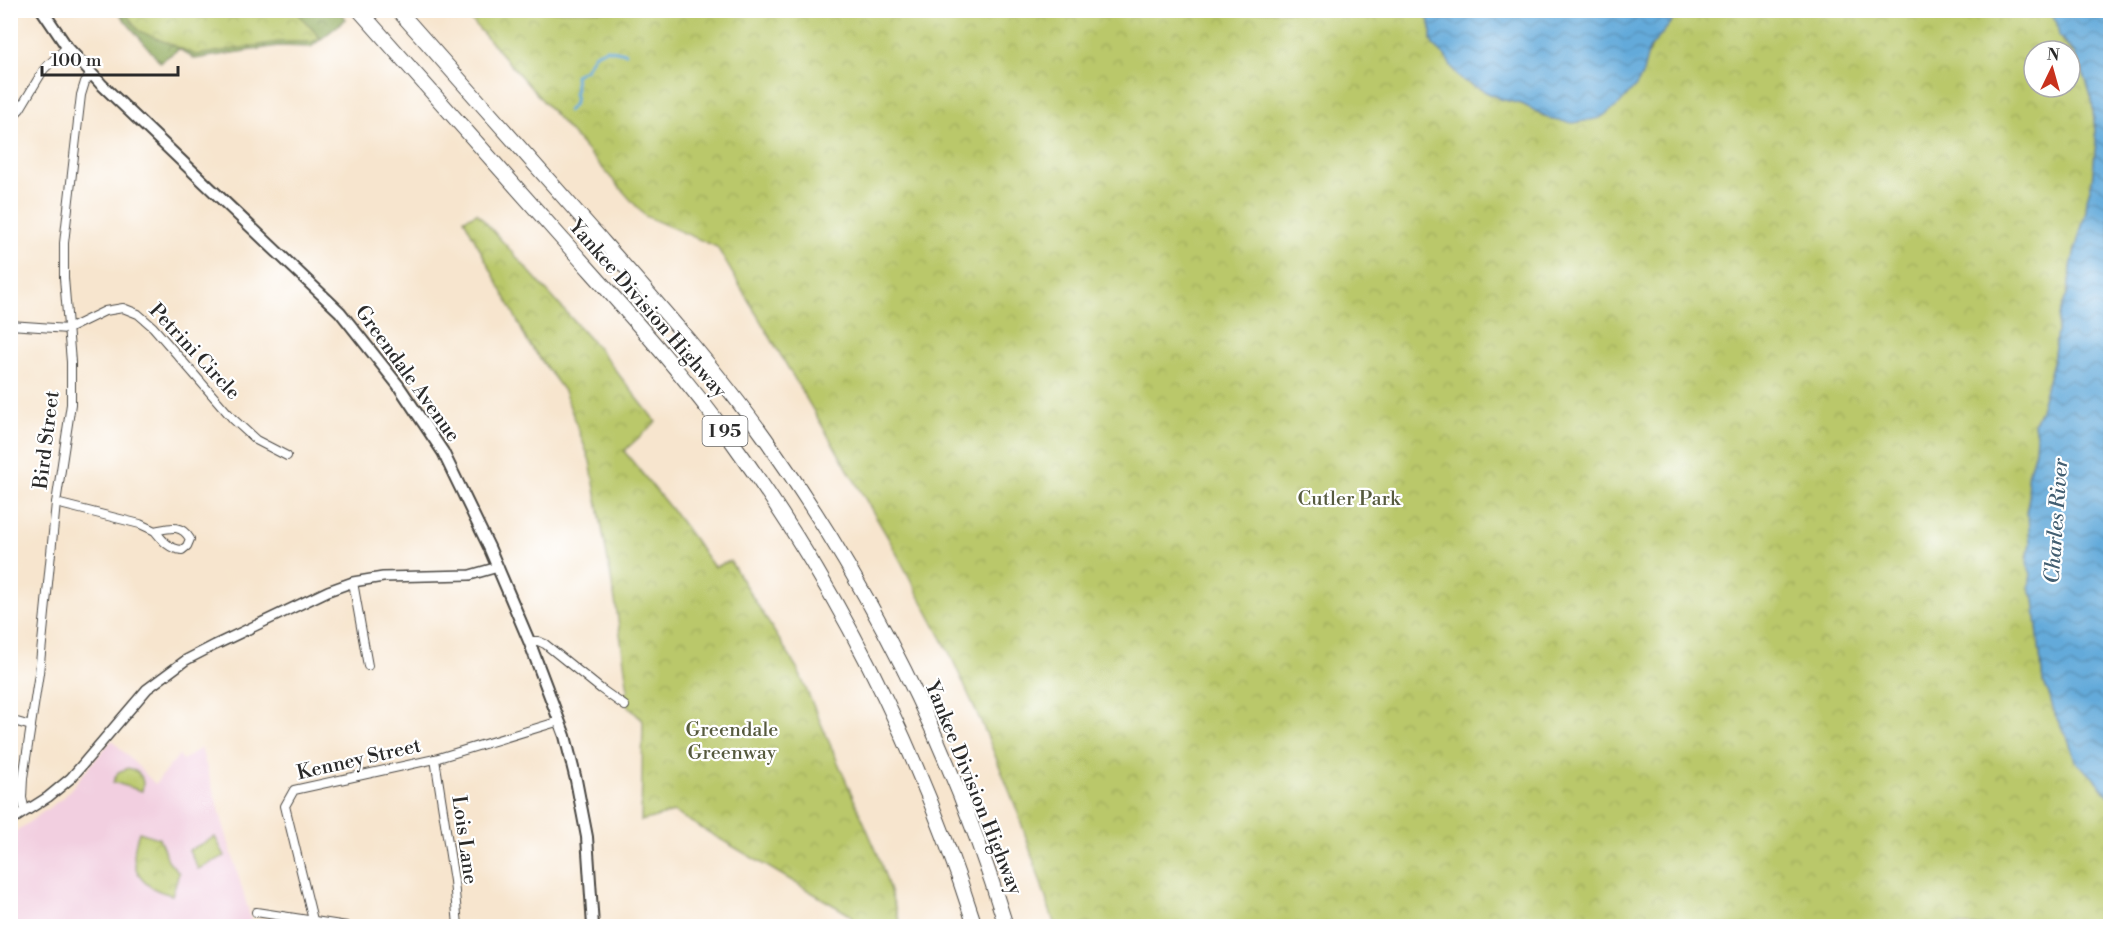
<svg xmlns="http://www.w3.org/2000/svg" width="2121" height="937" font-family="'Libre Bodoni',serif">
	<style>
		.built { fill: #f2cfe0 }
		.grass { fill: #bac86a; stroke: #727a4a; stroke-width: 1.5 }
		.forest { fill: url(#forest-crowns); stroke: #5f6c44; stroke-width: 1.5 }
		.park { fill: url(#park-crowns); stroke: #727a4a; stroke-width: 1.5; fill-rule: evenodd }
		.water { fill: url(#water-waves); stroke: #486a82; stroke-width: 1.5 }
		.lines { fill: none; stroke-linecap: round; stroke-linejoin: round }
		.stream { stroke: #64aada; stroke-width: 3 }
		.minor-casing { stroke: #4a4743; stroke-width: 10 }
		.tertiary-casing { stroke: #4a4743; stroke-width: 12 }
		.secondary-casing { stroke: #4a4743; stroke-width: 14 }
		.motorway-casing { stroke: #4a4743; stroke-width: 16 }
		.minor { stroke: #fff; stroke-width: 8 }
		.tertiary { stroke: #fff; stroke-width: 9 }
		.secondary { stroke: #fff; stroke-width: 10 }
		.motorway { stroke: #fff; stroke-width: 14 }
		.labels { text-anchor: middle; dominant-baseline: central; stroke-width: 4.5; stroke-linejoin: round; paint-order: stroke }
		.shield { fill: #fff; stroke: #6b6b6b; stroke-width: 1.5 }
		.shield-label { font-size: 18px; font-weight: bold; fill: #2b2b2b }
		.street-label { font-size: 20px; fill: #2b2b2b; stroke: #fff }
		.park-label { font-size: 20px; fill: #565a3e; stroke: #fff }
		.water-label { font-size: 21px; font-style: italic; fill: #425e71; stroke: #fff }
	</style>
	<defs>
		<pattern id="forest-crowns" width="20" height="18" patternUnits="userSpaceOnUse" patternTransform="scale(1.5)"><rect width="20" height="18" fill="#93ac5e"/><path d="M2 6a3 3 0 1 1 6 0M12 15a3 3 0 1 1 6 0" fill="none" stroke="#788c4e"/></pattern>
		<pattern id="park-crowns" width="20" height="18" patternUnits="userSpaceOnUse" patternTransform="scale(1.5)"><rect width="20" height="18" fill="#bac86a"/><path d="M2 6a3 3 0 1 1 6 0M12 15a3 3 0 1 1 6 0" fill="none" stroke="#a0ac5c"/></pattern>
		<pattern id="water-waves" width="16" height="10" patternUnits="userSpaceOnUse" patternTransform="scale(1.5)"><rect width="16" height="10" fill="#64aada"/><path d="M0 5q4-4 8 0t8 0" fill="none" stroke="#538bb1"/></pattern>
	</defs>
	<rect width="100%" height="100%" fill="#fff"/>
	<filter id="ink" filterUnits="userSpaceOnUse"><feTurbulence type="fractalNoise" baseFrequency=".0167" numOctaves="2"/><feDisplacementMap in="SourceGraphic" scale="12" xChannelSelector="R" yChannelSelector="G"/><feConvolveMatrix kernelMatrix="1 2 1 2 8 2 1 2 1" color-interpolation-filters="sRGB"/></filter>
	<filter id="wash" filterUnits="userSpaceOnUse"><feTurbulence type="fractalNoise" baseFrequency=".008" numOctaves="4" result="noise"/><feDisplacementMap in="SourceGraphic" scale="24" xChannelSelector="R" yChannelSelector="G"/><feGaussianBlur stdDeviation="1.35" result="paint"/><feColorMatrix in="noise" values="0 0 0 0 0 0 0 0 0 0 0 0 0 0 0 0 0 1.4 0 .05"/><feComposite in="paint" operator="in"/></filter>
	<g filter="url(#wash)">
		<rect width="100%" height="100%" fill="#f7e5ce"/>
		<!-- built -->
		<path class="built" d="M112,740L155,784L179,755L183,760L201,748L253,926H11L10,836L64,797Z"/>
		<!-- grass -->
		<path class="grass" d="M215,837L225,856L198,869L189,850Z"/>
		<!-- forest -->
		<path class="forest" d="M339,10L346,19L311,47L278,46L195,59L179,49L160,62L117,11Z"/>
		<!-- park -->
		<g class="park">
			<path d="M124,11H296L320,38L312,42H279L196,55L139,31Z"/>
			<path d="M463,11H1425L1431,27V41L1445,56L1457,75L1464,81L1500,99L1522,104L1553,120L1646,58L1655,40L1671,23L1678,11H2050L2057,23L2062,41L2074,53L2086,80L2092,99L2096,142L2092,182L2087,199L2086,211L2071,266L2068,291L2059,316L2053,362L2041,407L2034,424L2036,435L2035,450L2027,478L2029,497L2026,511L2030,523V543L2027,557L2031,574L2029,587L2034,599L2043,682L2049,694L2056,717L2069,741L2074,757L2078,764L2091,775L2110,797V926H1055L1017,810L986,733L950,654L890,541L717,247L645,216ZM2034,51H2070V87H2034Z"/>
			<path d="M477,213L598,348L656,422L624,451L680,520L714,567L730,561L797,668L879,857L901,926H850L852,916L674,812L641,821L643,721L618,696L624,695L628,690L616,606L590,461L564,391L527,341L513,312L464,219Z"/>
			<path d="M128,768C140,771 145,779 142,791L113,782L118,772Z"/>
			<path d="M139,832L159,838L168,860L179,873L172,895C137,887 127,865 139,832Z"/>
		</g>
		<!-- water -->
		<g class="water">
			<path d="M1425,11H1678L1671,23L1649,49L1642,76L1636,86L1619,105L1600,118L1574,123L1553,120L1522,104L1500,99L1464,81L1457,75L1445,56L1434,46L1431,41V27Z"/>
			<path d="M2050,11H2110V797L2091,775L2078,764L2074,757L2069,741L2056,717L2049,694L2043,682L2034,599L2029,587L2031,574L2027,564L2030,543L2028,516L2026,514L2029,497L2027,478L2035,450L2036,435L2034,424L2041,407L2053,362L2059,316L2068,291L2072,262L2086,211L2087,199L2092,182L2096,142L2092,99L2086,80L2074,53L2059,36L2057,23Z"/>
		</g>
		<g class="lines">
			<!-- stream -->
			<path class="stream" d="M568,111C573,105 578,101 574,93L576,89L575,75L585,70L594,55L606,49L626,53"/>
		</g>
	</g>
	<g filter="url(#ink)">
		<g class="lines">
			<defs>
				<g id="minor">
					<path d="M10,119L20,109L44,69L67,47"/>
					<path d="M10,325L68,329L105,311L123,308L138,314L153,327L233,419L256,440L287,456"/>
					<path d="M56,503L140,524L155,531C169,528 181,523 190,539L187,546L182,550C169,549 163,541 155,531"/>
					<path d="M353,582L368,666"/>
					<path d="M529,641H538L545,644L601,689L625,706"/>
					<path d="M10,720L31,726"/>
					<path d="M435,759L454,881L458,926"/>
					<path d="M25,811L22,798L23,778L39,673L56,503L71,404V362L64,278V243L81,95L85,82L91,74"/>
					<path d="M256,912L347,926"/>
					<path d="M313,920L285,806L294,790L435,759L560,721"/>
				</g>
				<path id="tertiary" d="M10,821L48,797L71,778L147,689L186,660L215,645L328,591L353,582L383,577L470,575L498,567"/>
				<path id="secondary" d="M42,10L67,47L101,84L340,312L398,385L443,452L489,547L529,641L565,736L576,780L587,837L593,926"/>
				<g id="motorway">
					<path d="M359,10C430,90 500,170 571,249C627,312 684,374 733,443C840,590 920,753 975,926"/>
					<path d="M398,10C462,83 527,155 591,228C651,296 712,364 765,438C871,587 953,752 1006,926"/>
				</g>
			</defs>
			<!-- minor casing -->
			<use href="#minor" class="minor-casing"/>
			<!-- tertiary casing -->
			<use href="#tertiary" class="tertiary-casing"/>
			<!-- secondary casing -->
			<use href="#secondary" class="secondary-casing"/>
			<!-- motorway casing -->
			<use href="#motorway" class="motorway-casing"/>
			<!-- minor -->
			<use href="#minor" class="minor"/>
			<!-- tertiary -->
			<use href="#tertiary" class="tertiary"/>
			<!-- secondary -->
			<use href="#secondary" class="secondary"/>
			<!-- motorway -->
			<use href="#motorway" class="motorway"/>
		</g>
	</g>
	<g class="labels">
		<!-- shield labels -->
		<rect class="shield" x="702.5" y="416" width="45" height="30" rx="4.5"/>
		<g class="shield-label">
			<text x="725" y="431">I 95</text>
		</g>
		<!-- street labels -->
		<g class="street-label">
			<text transform="translate(647 309) rotate(49)">Yankee Division Highway</text>
			<text transform="translate(194 352) rotate(47)">Petrini Circle</text>
			<text transform="translate(407 374) rotate(54)">Greendale Avenue</text>
			<text transform="translate(47 440) rotate(-83)">Bird Street</text>
			<text transform="translate(359 760) rotate(-13)">Kenney Street</text>
			<text transform="translate(973 788) rotate(68)">Yankee Division Highway</text>
			<text transform="translate(464 840) rotate(82)">Lois Lane</text>
		</g>
		<!-- park labels -->
		<g class="park-label">
			<text x="1349" y="499">Cutler Park</text>
			<text x="732" y="730">Greendale<tspan x="732" dy="23">Greenway</tspan></text>
		</g>
		<!-- water labels -->
		<g class="water-label">
			<text transform="translate(2057 521) rotate(-86)">Charles River</text>
		</g>
	</g>
	<!-- margin -->
	<rect width="2121" height="937" fill="none" stroke="#fff" stroke-width="36"/>
	<!-- north arrow -->
	<g transform="translate(2052 69) rotate(5)"><circle r="28" fill="#ffffff" stroke="#aaaaaa" stroke-width="1.5"/>
	<path d="M0-4.5L10 22L0 15L-10 22Z" fill="#c8321e"/>
	<text y="-9" font-size="16" font-weight="bold" text-anchor="middle" fill="#2b2b2b">N</text>
	</g>
	<!-- scale -->
	<path d="M42 66v9h136v-9" fill="none" stroke="#2b2b2b" stroke-width="3"/>
	<text x="51" y="66" font-size="18" fill="#2b2b2b" stroke="#ffffff" stroke-width="4.5" paint-order="stroke">100 m</text>
</svg>
